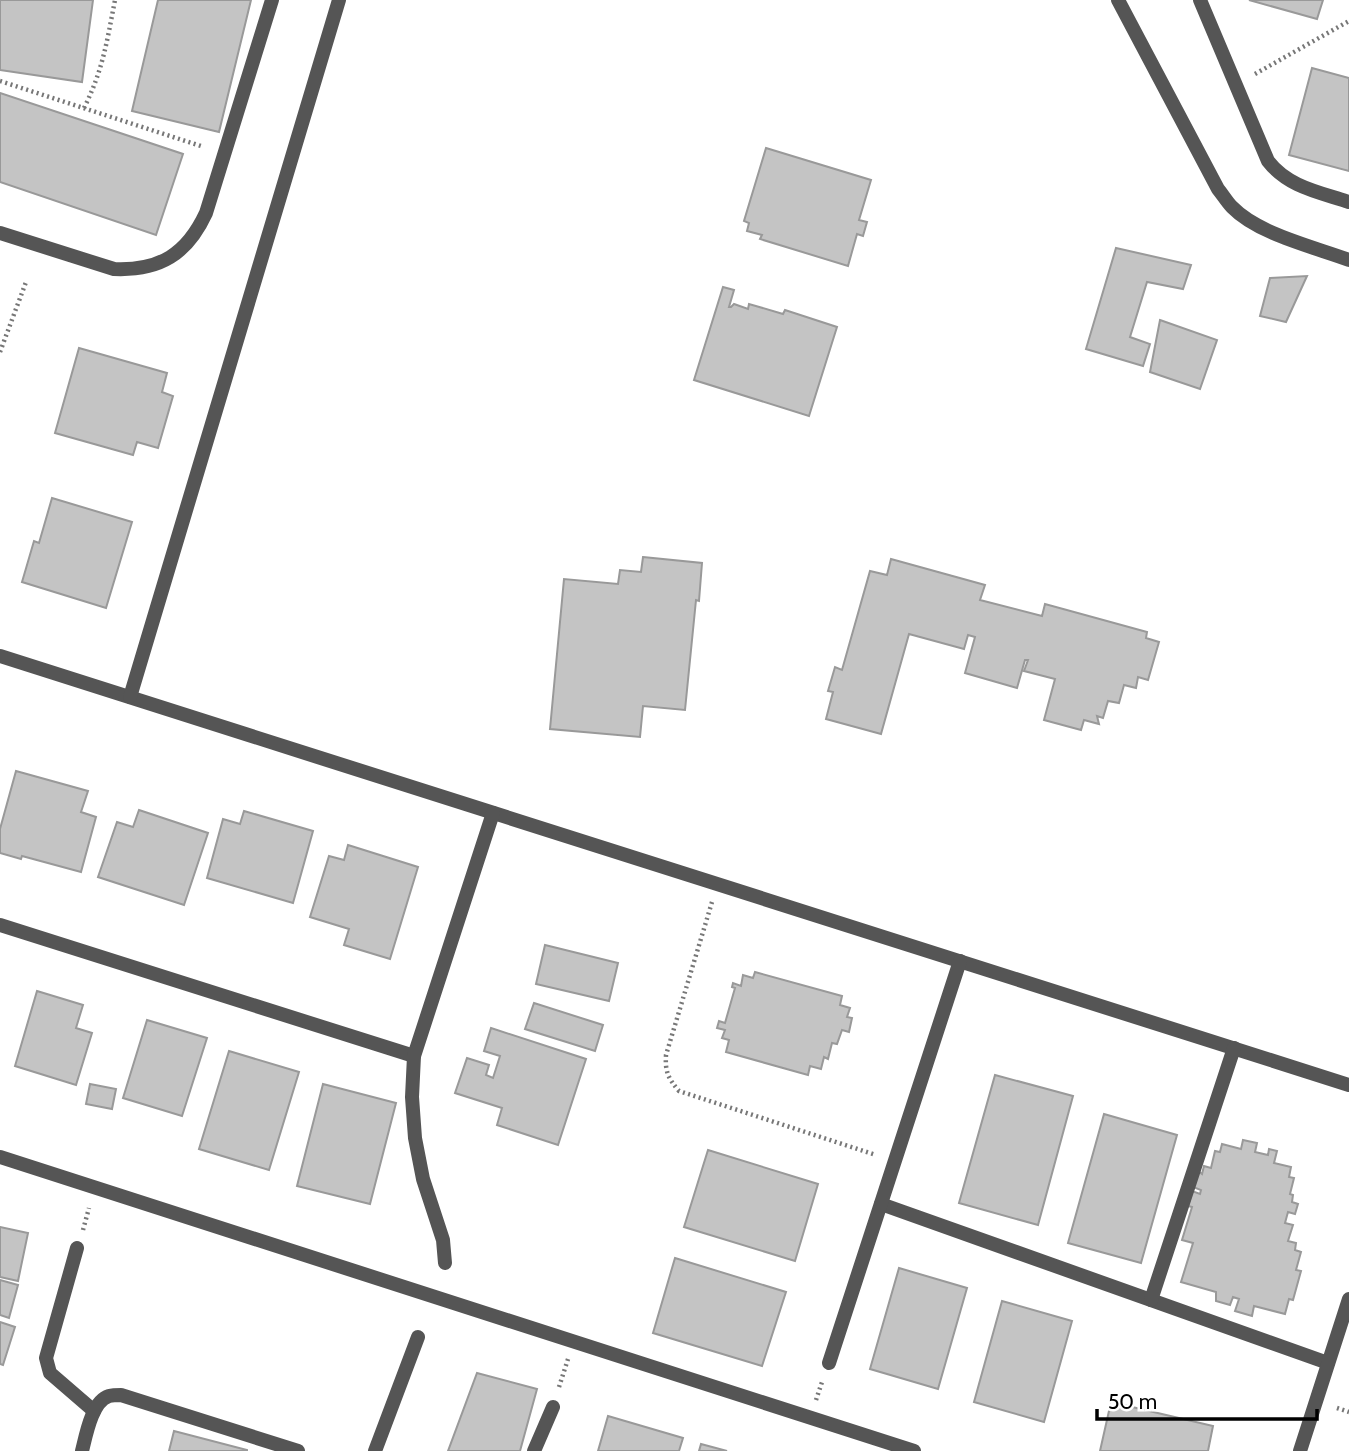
<svg xmlns="http://www.w3.org/2000/svg" width="1349" height="1451" font-family="Cabin,sans-serif">
	<style>
		.building { fill: #c4c4c4; stroke: #999; stroke-width: 2 }
		.lines { fill: none; stroke-linecap: round; stroke-linejoin: round }
		.path { stroke: #777; stroke-width: 4.5; stroke-dasharray: 2 3.5; stroke-linecap: butt }
		.minor { stroke: #555; stroke-width: 14 }
	</style>
	<rect width="100%" height="100%" fill="#fff"/>
	<!-- building -->
	<g class="building">
		<path d="M0,0H93L82,82L0,70Z"/>
		<path d="M158,0H251L219,132L132,111Z"/>
		<path d="M1249,0H1323L1317,19Z"/>
		<path d="M1312,68L1349,78V171L1289,155Z"/>
		<path d="M0,93L183,154L156,235L0,182Z"/>
		<path d="M766,148L871,180L859,220L867,222L863,236L857,234L848,266L760,239L762,235L747,231L749,223L744,221Z"/>
		<path d="M1116,248L1191,265L1183,289L1147,282L1130,337L1150,344L1143,366L1086,349Z"/>
		<path d="M1307,276L1286,322L1260,316L1270,278Z"/>
		<path d="M723,287L734,290L729,307H731L734,304L748,309L749,304L783,314L785,310L837,327L809,416L694,380Z"/>
		<path d="M1160,320L1217,340L1200,389L1150,372Z"/>
		<path d="M79,348L167,373L162,392L173,396L158,448L137,442L133,455L55,433Z"/>
		<path d="M52,498L132,522L106,608L22,582L34,541L39,543Z"/>
		<path d="M643,557L702,563L699,601L696,600L685,710L643,706L640,737L550,729L564,579L618,584L620,570L641,572Z"/>
		<path d="M891,559L985,585L980,600L1042,616L1045,604L1147,632L1146,638L1159,642L1148,680L1138,677L1136,688L1124,685L1119,703L1108,701L1103,718L1097,716L1099,724L1084,720L1081,730L1044,720L1055,679L1024,671L1028,660H1025L1017,688L965,673L975,637L968,635L964,649L909,634L881,734L826,719L833,692L828,691L835,667L842,670L870,571L887,575Z"/>
		<path d="M16,771L88,791L81,812L96,817L81,872L22,856L21,859L0,853V829Z"/>
		<path d="M139,810L208,833L184,905L98,877L117,822L133,827Z"/>
		<path d="M244,811L313,831L293,903L207,878L223,819L240,824Z"/>
		<path d="M348,845L418,867L390,959L344,945L349,929L310,917L329,856L344,860Z"/>
		<path d="M545,945L618,963L609,1001L536,984Z"/>
		<path d="M755,972L842,996L840,1005L850,1008L847,1017L852,1018L849,1032L842,1030L837,1044L832,1043L828,1059L824,1057L821,1069L810,1066L808,1075L726,1052L729,1040L722,1038L725,1030L717,1028L719,1021L725,1023L735,988L732,987L733,983L741,986L743,975L753,978Z"/>
		<path d="M37,991L83,1005L76,1028L92,1033L76,1085L15,1066Z"/>
		<path d="M534,1003L603,1025L595,1051L525,1029Z"/>
		<path d="M147,1020L207,1038L182,1116L123,1098Z"/>
		<path d="M491,1028L586,1059L558,1145L497,1125L502,1108L455,1093L467,1058L489,1065L486,1075L493,1078L500,1056L484,1051Z"/>
		<path d="M229,1051L299,1072L269,1170L199,1149Z"/>
		<path d="M995,1075L1073,1096L1038,1225L959,1203Z"/>
		<path d="M90,1084L116,1089L112,1109L86,1104Z"/>
		<path d="M323,1084L396,1103L370,1204L297,1186Z"/>
		<path d="M1104,1114L1177,1135L1141,1263L1068,1243Z"/>
		<path d="M1243,1140L1257,1143L1255,1152L1268,1155L1269,1149L1277,1151L1274,1163L1291,1167L1289,1177L1294,1178L1290,1194L1293,1195L1292,1202L1298,1204L1295,1214L1288,1212L1285,1223L1293,1225L1288,1241L1296,1243L1295,1250L1301,1252L1296,1270L1301,1271L1293,1300L1289,1299L1285,1314L1254,1306L1252,1316L1235,1311L1239,1299L1233,1297L1230,1305L1216,1301V1292L1181,1282L1193,1243L1182,1240L1192,1207L1188,1206L1192,1191L1200,1194L1201,1190L1193,1187L1198,1171L1202,1174L1204,1166L1211,1168L1215,1151L1220,1152L1222,1144L1241,1149Z"/>
		<path d="M708,1150L818,1184L795,1261L684,1227Z"/>
		<path d="M0,1227L28,1233L18,1281L0,1277Z"/>
		<path d="M675,1258L786,1292L762,1366L653,1333Z"/>
		<path d="M899,1268L967,1288L938,1389L870,1369Z"/>
		<path d="M0,1280L18,1285L9,1318L0,1315Z"/>
		<path d="M1002,1301L1072,1321L1044,1422L974,1402Z"/>
		<path d="M0,1322L15,1327L3,1365L0,1364Z"/>
		<path d="M477,1373L537,1389L520,1451H448Z"/>
		<path d="M1111,1402L1213,1426L1208,1451H1100Z"/>
		<path d="M608,1416L683,1438L679,1451H598Z"/>
		<path d="M174,1431L247,1450V1451H169Z"/>
		<path d="M701,1444L727,1451H699Z"/>
	</g>
	<g class="lines">
		<!-- path -->
		<g class="path">
			<path d="M1255,74L1349,21"/>
			<path d="M0,81L204,147"/>
			<path d="M84,108C103,70 107,41 115,0"/>
			<path d="M0,352L26,282"/>
			<path d="M712,902L666,1055C665,1072 668,1078 679,1091L876,1155"/>
			<path d="M83,1230L89,1208"/>
			<path d="M559,1387L568,1359"/>
			<path d="M816,1400L822,1382"/>
			<path d="M1337,1408L1349,1412"/>
		</g>
		<!-- minor -->
		<g class="minor">
			<path d="M1118,0L1218,189C1223,195 1227,202 1232,207C1258,234 1314,247 1349,260"/>
			<path d="M1200,0L1268,161C1288,187 1319,192 1349,202"/>
			<path d="M0,233L114,269C160,271 187,254 206,213L272,0"/>
			<path d="M0,656L1349,1085"/>
			<path d="M130,697L339,0"/>
			<path d="M0,925L414,1056"/>
			<path d="M0,1157L914,1451"/>
			<path d="M881,1204L1328,1363"/>
			<path d="M77,1248L46,1358L50,1373L94,1411"/>
			<path d="M445,1263L443,1240L423,1179L415,1138L412,1097L414,1056L493,813"/>
			<path d="M1151,1300L1234,1048"/>
			<path d="M829,1363L960,961"/>
			<path d="M82,1451C86,1435 92,1401 109,1396C113,1395 117,1395 121,1395L298,1451"/>
			<path d="M375,1451L418,1337"/>
			<path d="M534,1451L553,1407"/>
			<path d="M1300,1451L1349,1299"/>
		</g>
	</g>
	<!-- scale -->
	<path d="M1097 1409v10h220v-10" fill="none" stroke="#000000" stroke-width="3.5"/>
	<text x="1108" y="1409" font-size="21" fill="#000000" stroke="#ffffff" stroke-width="5" paint-order="stroke">50 m</text>
</svg>
